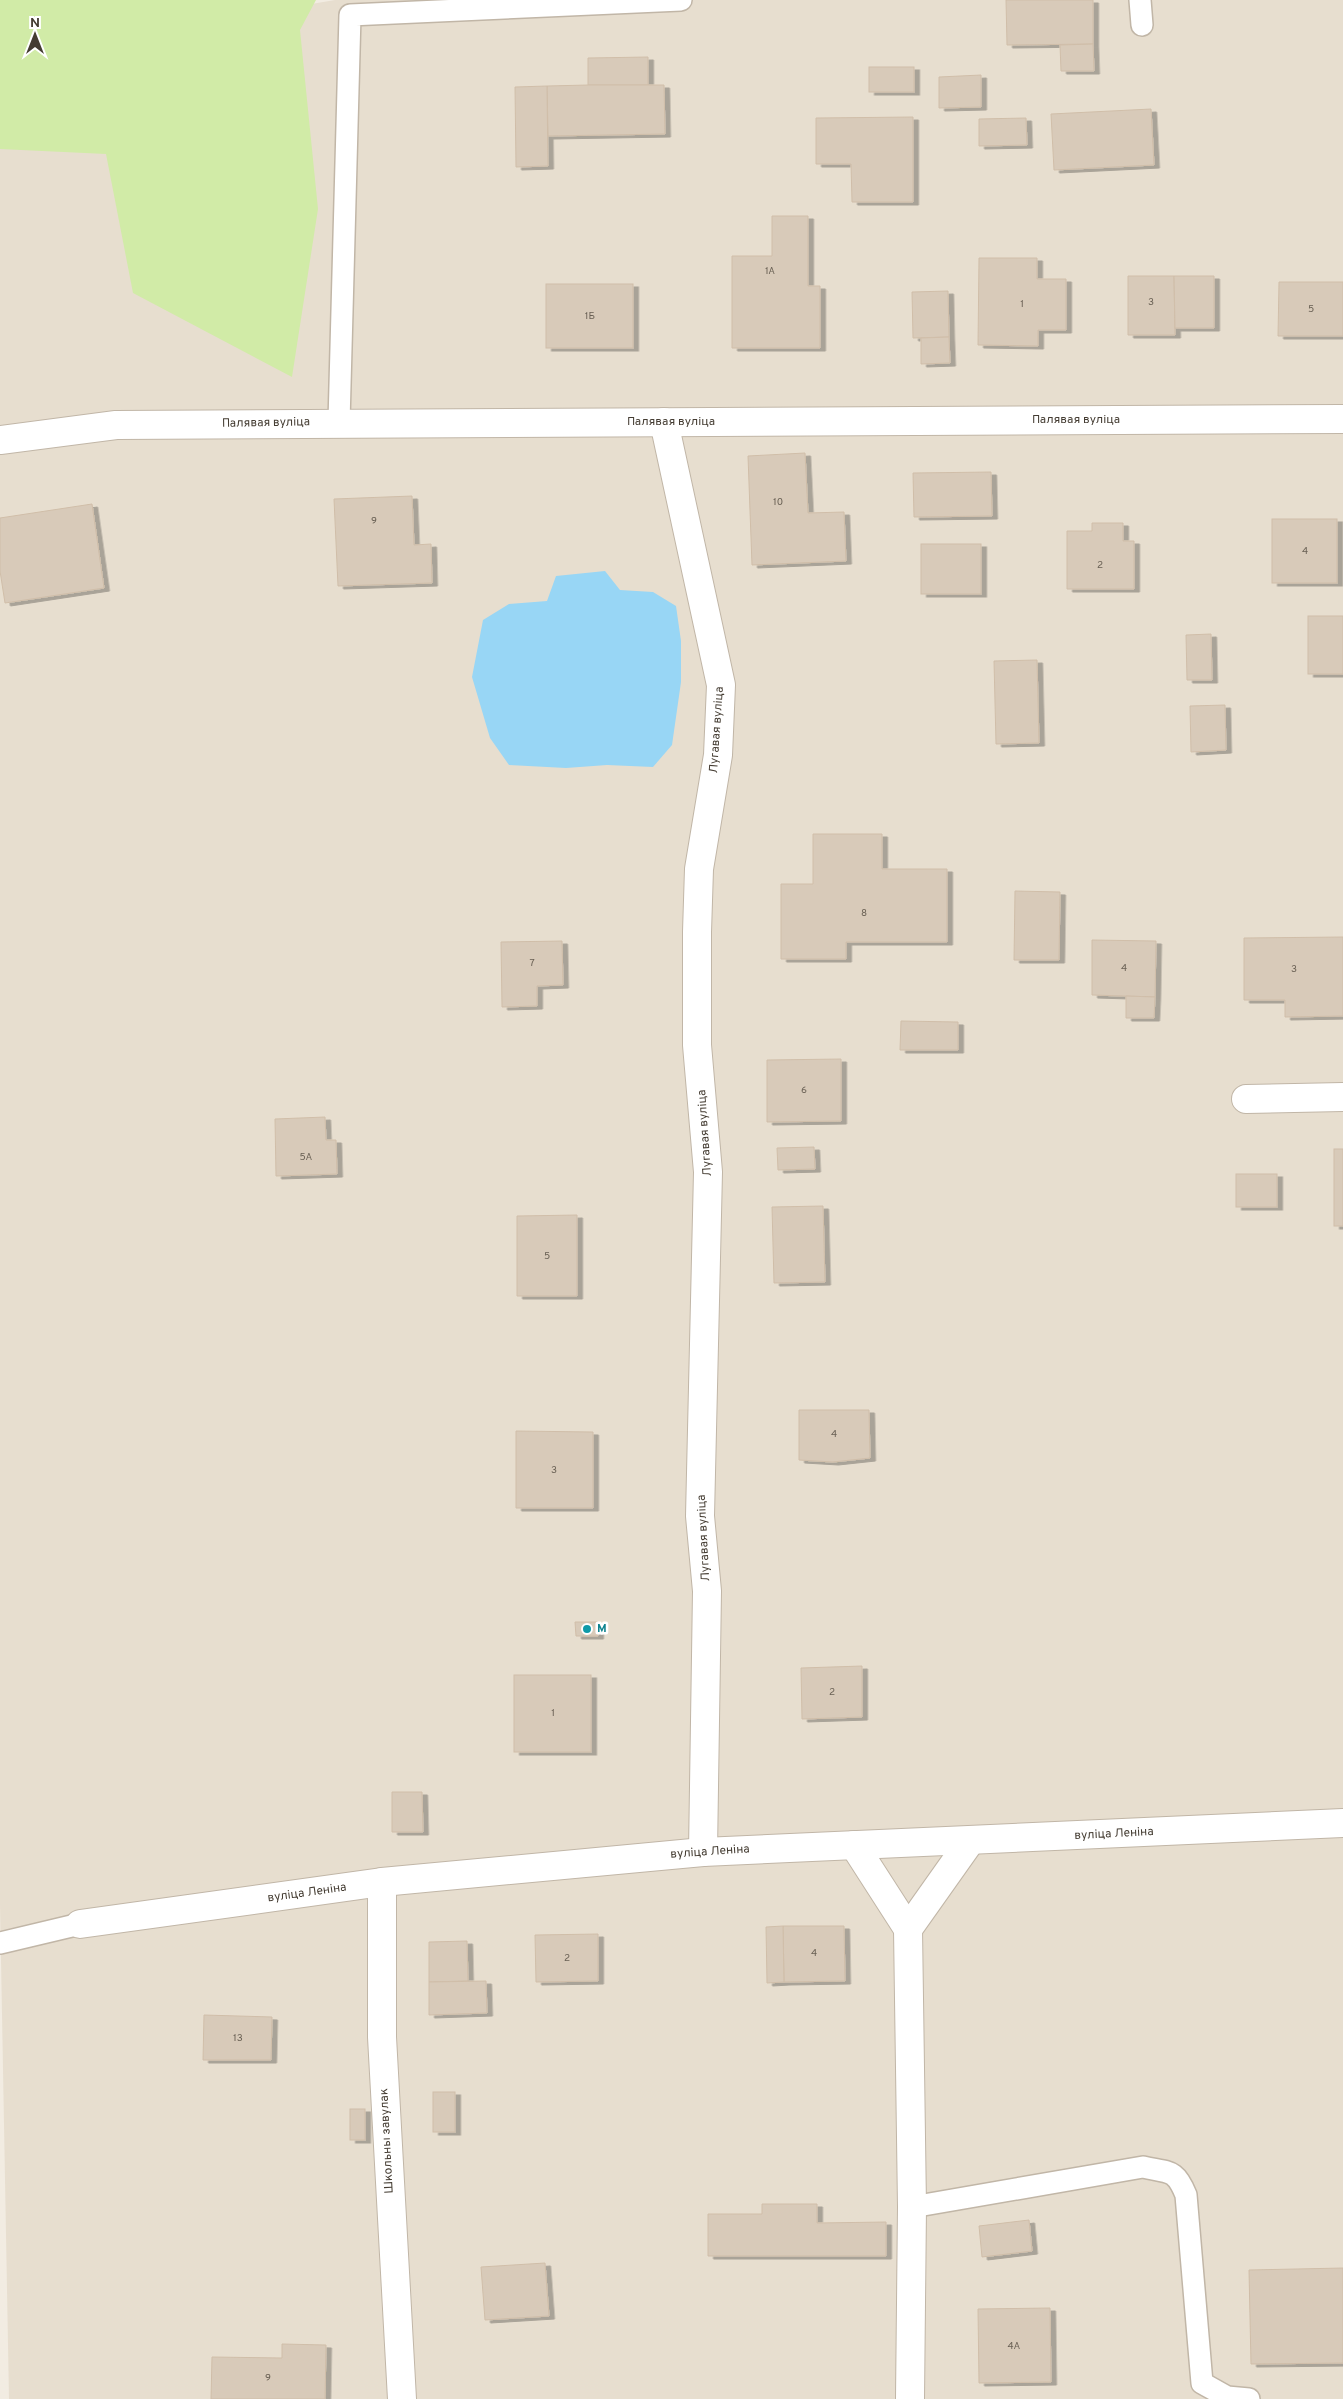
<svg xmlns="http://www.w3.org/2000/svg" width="1343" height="2399" font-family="Overpass,sans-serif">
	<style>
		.residential { fill: #e7decf }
		.green { fill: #d1eba7 }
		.water { fill: #98d6f5 }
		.building { fill: #d8cab9; stroke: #d0bea9; filter: url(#shadow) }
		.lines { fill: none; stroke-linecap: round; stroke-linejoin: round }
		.service-casing { stroke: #c1b6a7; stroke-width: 24 }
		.minor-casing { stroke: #c1b6a7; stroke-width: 30 }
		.service { stroke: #fff; stroke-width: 21 }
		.minor { stroke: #fff; stroke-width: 28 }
		.culture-dot { fill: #0f9aa8; stroke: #fff; stroke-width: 2 }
		.labels { text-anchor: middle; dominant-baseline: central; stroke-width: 5; stroke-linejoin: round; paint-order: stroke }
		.number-label { font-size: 10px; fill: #696054 }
		.street-label { font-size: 12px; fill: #443c32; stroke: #fff }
		.culture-label { font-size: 12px; font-weight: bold; fill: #0d838f; stroke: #fff; text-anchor: start }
	</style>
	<defs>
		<filter id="shadow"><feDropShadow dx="5.5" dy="3" stdDeviation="0" flood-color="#0004"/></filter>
	</defs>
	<rect width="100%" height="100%" fill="#f2ece2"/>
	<!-- residential -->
	<path class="residential" d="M335,0H1343V2399H9L0,1904V57Z"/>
	<!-- green -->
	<path class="green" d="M0,0H316L300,30L318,209L292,377L133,293L106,154L0,149Z"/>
	<!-- water -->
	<path class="water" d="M605,571L620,590L653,592L676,606L681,641V682L672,745L653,767L607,765L566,768L509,765L490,738L472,677L483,620L509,604L547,601L556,576Z"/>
	<!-- building -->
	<g class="building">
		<path d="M1006,0H1093V44L1007,45Z"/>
		<path d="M1093,44L1094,71H1061L1060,45Z"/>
		<path d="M648,57V85H588V58Z"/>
		<rect x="869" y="67" width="45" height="25"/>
		<path d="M981,75V107L939,108V77Z"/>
		<path d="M588,85H664L665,134L548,136L547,86Z"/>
		<path d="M547,86L548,166L516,167L515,87Z"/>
		<path d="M1151,109L1154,165L1054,170L1051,114Z"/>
		<path d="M913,117V202H852L851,164H816V118Z"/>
		<path d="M1026,118L1027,145L979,146V119Z"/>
		<path d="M772,216H808V286H820V348H732V256H772Z"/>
		<path d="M979,258H1037V279H1066V330H1038V346L978,345Z"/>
		<path d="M1128,276H1174L1175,335H1128Z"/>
		<path d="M1174,276H1214V328H1175Z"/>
		<path d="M1279,282H1343V336H1278Z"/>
		<rect x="546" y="284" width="87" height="64"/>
		<path d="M948,291L949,337L913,338L912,292Z"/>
		<path d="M949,337L950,363L921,364V338Z"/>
		<path d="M805,453L808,513L844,512L846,561L752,565L748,456Z"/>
		<path d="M991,472L992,516L914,517L913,473Z"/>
		<path d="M412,496L414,545L431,544L432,583L338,586L334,499Z"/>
		<path d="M92,504L104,588L5,603L0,571V518Z"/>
		<rect x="1272" y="519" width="65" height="64"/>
		<path d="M1092,523H1123V541H1134V589H1067V531H1092Z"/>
		<rect x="921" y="544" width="60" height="50"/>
		<rect x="1308" y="616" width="35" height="58"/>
		<path d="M1211,634L1212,680H1187L1186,635Z"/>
		<path d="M1037,660L1039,743L996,744L994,661Z"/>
		<path d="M1225,705L1226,750L1191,752L1190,706Z"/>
		<path d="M813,834H882V869H947V942H846V959H781V884H813Z"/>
		<path d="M1015,891L1060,892L1059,960H1014Z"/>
		<path d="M1343,937V1016L1285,1017V1000H1244V938Z"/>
		<path d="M1092,940L1156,941L1155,997L1092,995Z"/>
		<path d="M562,941L563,985L537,986V1006L502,1007L501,942Z"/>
		<path d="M1126,996L1155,997L1154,1018H1126Z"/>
		<path d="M901,1021L958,1022V1050H900Z"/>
		<path d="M841,1059V1121L767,1122V1060Z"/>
		<path d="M325,1117L326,1140H336L337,1174L276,1176L275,1119Z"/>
		<path d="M814,1147L815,1169L778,1170L777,1148Z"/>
		<rect x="1334" y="1149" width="9" height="77"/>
		<rect x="1236" y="1174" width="41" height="33"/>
		<path d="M823,1206L825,1282L774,1283L772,1207Z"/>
		<path d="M577,1215V1296H517V1216Z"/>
		<path d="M799,1410H869L870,1458L833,1462L799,1460Z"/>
		<path d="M516,1431L593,1432V1508H516Z"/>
		<path d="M575,1622H598V1636H576Z"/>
		<path d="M862,1666V1717L802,1719L801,1668Z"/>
		<rect x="514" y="1675" width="77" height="77"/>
		<path d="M392,1792H422L423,1832H392Z"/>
		<path d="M783,1926H844L845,1981L784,1982Z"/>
		<path d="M783,1926L784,1982L767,1983L766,1927Z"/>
		<path d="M598,1934V1981L536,1982L535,1935Z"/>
		<path d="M467,1941L468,1981L429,1982V1942Z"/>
		<path d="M486,1981L487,2013L429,2015V1982Z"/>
		<path d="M204,2015L272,2017L271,2060H203Z"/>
		<rect x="433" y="2092" width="22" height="40"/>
		<rect x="350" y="2109" width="15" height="31"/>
		<path d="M762,2204H817V2223L886,2222V2256H708V2214H762Z"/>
		<path d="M1029,2220L1032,2251L982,2257L979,2226Z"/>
		<path d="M545,2263L549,2316L485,2320L481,2267Z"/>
		<path d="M1343,2268V2363L1251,2364L1249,2270Z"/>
		<path d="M1050,2308L1051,2382L979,2383L978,2309Z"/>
		<path d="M282,2344L326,2345L325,2399H211L212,2357L282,2358Z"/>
	</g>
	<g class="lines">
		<defs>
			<g id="service">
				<path d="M1140,0L1142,25"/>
				<path d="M339,422L350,15L681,0"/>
				<path d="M0,1943L80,1924"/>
				<path d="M912,2207L1143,2167C1169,2173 1175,2168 1186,2195L1202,2383L1227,2397L1249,2399"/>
			</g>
			<g id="minor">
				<path d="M664,422L721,685L718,755L699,869L697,932V1045L708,1172L700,1516L707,1591L703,1852"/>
				<path d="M0,440L116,425L1343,419"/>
				<path d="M1246,1099L1343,1097"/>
				<path d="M854,1845L908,1929"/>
				<path d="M382,1882V2037L402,2399"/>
				<path d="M80,1924L382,1882L703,1852L1343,1823"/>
				<path d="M910,2399L912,2207L908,1929L971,1840"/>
			</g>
		</defs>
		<!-- service casing -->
		<use href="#service" class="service-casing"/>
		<!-- minor casing -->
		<use href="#minor" class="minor-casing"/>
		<!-- service -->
		<use href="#service" class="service"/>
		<!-- minor -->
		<use href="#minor" class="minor"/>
	</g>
	<!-- markers -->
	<circle class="culture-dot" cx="587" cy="1629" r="5"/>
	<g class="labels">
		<!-- number labels -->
		<g class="number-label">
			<text x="770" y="271">1А</text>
			<text x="1151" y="302">3</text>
			<text x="1022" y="304">1</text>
			<text x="1311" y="309">5</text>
			<text x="590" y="316">1Б</text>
			<text x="778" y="502">10</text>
			<text x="374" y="521">9</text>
			<text x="1305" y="551">4</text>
			<text x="1100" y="565">2</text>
			<text x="864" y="913">8</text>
			<text x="532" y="963">7</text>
			<text x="1124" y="968">4</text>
			<text x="1294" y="969">3</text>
			<text x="804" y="1090">6</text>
			<text x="306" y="1157">5А</text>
			<text x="547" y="1256">5</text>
			<text x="834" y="1434">4</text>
			<text x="554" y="1470">3</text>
			<text x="832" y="1692">2</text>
			<text x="553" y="1713">1</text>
			<text x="814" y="1953">4</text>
			<text x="567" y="1958">2</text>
			<text x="238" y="2038">13</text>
			<text x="1014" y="2346">4А</text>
			<text x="268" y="2378">9</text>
		</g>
		<!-- street labels -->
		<g class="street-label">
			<text x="1076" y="420">Палявая вуліца</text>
			<text x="671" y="422">Палявая вуліца</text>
			<text transform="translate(266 423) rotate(-1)">Палявая вуліца</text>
			<text transform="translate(717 730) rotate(-86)">Лугавая вуліца</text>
			<text transform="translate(705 1133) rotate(-94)">Лугавая вуліца</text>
			<text transform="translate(704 1538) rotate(-93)">Лугавая вуліца</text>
			<text transform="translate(1114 1834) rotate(-3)">вуліца Леніна</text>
			<text transform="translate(710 1852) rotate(-4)">вуліца Леніна</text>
			<text transform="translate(307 1893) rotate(-8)">вуліца Леніна</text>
			<text transform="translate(387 2141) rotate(-93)">Школьны завулак</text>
		</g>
		<!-- culture labels -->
		<g class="culture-label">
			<text x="597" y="1629">M</text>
		</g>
	</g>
	<!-- north arrow -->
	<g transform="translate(35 35)" stroke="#ffffff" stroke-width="4" paint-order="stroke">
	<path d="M0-4L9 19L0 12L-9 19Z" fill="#443c32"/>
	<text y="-8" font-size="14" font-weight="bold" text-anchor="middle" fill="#443c32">N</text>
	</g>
</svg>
